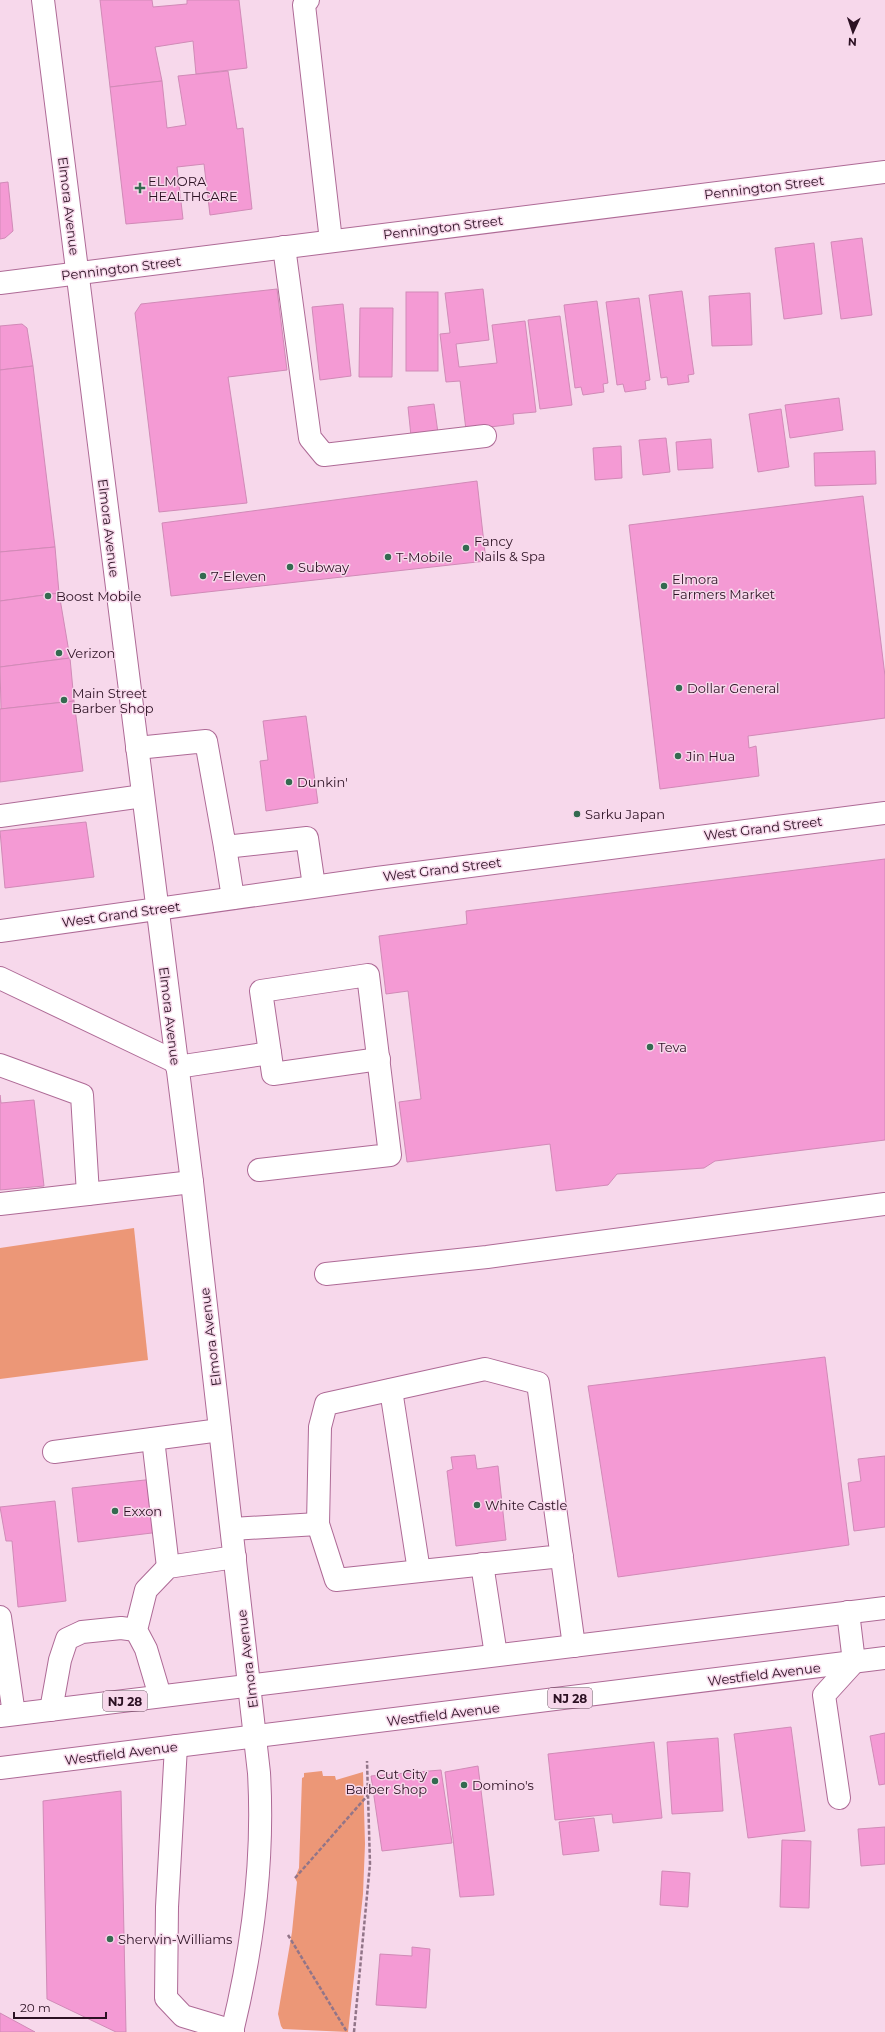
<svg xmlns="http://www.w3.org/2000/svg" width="885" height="2032" font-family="Montserrat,sans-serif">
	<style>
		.green { fill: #ec9777 }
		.building { fill: #f49ad4; stroke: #d18ab7 }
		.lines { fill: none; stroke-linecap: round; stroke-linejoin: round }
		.minor-casing { stroke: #ae6a96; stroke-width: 24 }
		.major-casing { stroke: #ae6a96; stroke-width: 24 }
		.path { stroke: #927588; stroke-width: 2.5; stroke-dasharray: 4 2; stroke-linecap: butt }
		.minor { stroke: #fff; stroke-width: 22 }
		.major { stroke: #fff; stroke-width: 22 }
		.poi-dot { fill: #346a50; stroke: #f7d8eb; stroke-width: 1.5 }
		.labels { text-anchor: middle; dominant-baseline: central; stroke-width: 3; stroke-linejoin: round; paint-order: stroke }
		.shield { fill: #f7d8eb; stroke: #694d5f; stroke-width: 1 }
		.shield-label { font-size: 12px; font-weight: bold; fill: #2c1123 }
		.poi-label { font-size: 13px; fill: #2c1123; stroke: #f7d8eb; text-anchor: start }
		.street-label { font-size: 13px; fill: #2c1123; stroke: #f7d8eb }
	</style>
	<rect width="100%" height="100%" fill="#f7d8eb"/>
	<!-- green -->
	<g class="green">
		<path d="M134,1228L148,1360L0,1379V1248Z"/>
		<path d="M322,1771L323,1776H335L336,1780L363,1772L365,1844L363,1894L348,2032L283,2029L281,2026L278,2014L292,1932L297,1882L295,1878L299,1868L302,1778L304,1777V1773Z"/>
	</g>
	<!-- building -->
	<g class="building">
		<path d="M100,0H152L153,7L187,4V0H239L247,68L196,74L193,41L155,47L162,81L110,87Z"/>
		<path d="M228,71L237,129L243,128L252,209L210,215L204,164L177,167L183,219L126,224L110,87L162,81L167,128L186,125L178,76Z"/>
		<path d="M8,182L13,231L5,238L0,239V183Z"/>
		<path d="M862,238L872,315L841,319L831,242Z"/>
		<path d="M814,243L822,314L784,319L775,248Z"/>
		<path d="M277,289L287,370L228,377L247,503L159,512L135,313L141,304Z"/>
		<path d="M483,289L489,340L456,344L459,367L497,363L492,325L525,321L536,412L513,414L514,424L466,430L460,381L446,382L440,334L450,333L445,293Z"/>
		<path d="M682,291L694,374L688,375L689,382L668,385L667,377L661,378L649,295Z"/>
		<rect x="406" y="292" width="32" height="79"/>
		<path d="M750,293L752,345L712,346L709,296Z"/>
		<path d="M639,298L650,380L645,381L646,389L625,392L623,384L617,385L606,302Z"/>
		<path d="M597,301L608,383L603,384L604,392L583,395L581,387L575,388L564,305Z"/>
		<path d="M343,304L351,376L320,380L312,307Z"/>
		<path d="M360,308H393L392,377H359Z"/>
		<path d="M560,316L572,405L540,409L528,320Z"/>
		<path d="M22,324L27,328L33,366L0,370V326Z"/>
		<path d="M33,366L55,547L0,552V370Z"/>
		<path d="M839,398L843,430L790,438L785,405Z"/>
		<path d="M434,404L438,433L411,436L408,407Z"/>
		<path d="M781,409L789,467L758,472L749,414Z"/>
		<path d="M666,438L670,472L643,475L639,440Z"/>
		<path d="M711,439L713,468L678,470L676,442Z"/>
		<path d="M621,446L622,478L595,480L593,448Z"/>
		<path d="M875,451L876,484L815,486L814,453Z"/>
		<path d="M477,481L486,561L171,596L162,523Z"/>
		<path d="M863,496L885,676V718L748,736L749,748L756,746L759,776L660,789L629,525Z"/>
		<path d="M55,547L59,593L0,601V552Z"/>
		<path d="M59,593L70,658L0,667V601Z"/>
		<path d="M70,658L74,701L1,709L0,667Z"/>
		<path d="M74,701L83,771L0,782V709Z"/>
		<path d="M306,716L318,803L266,811L260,761L268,760L263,721Z"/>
		<path d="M86,822L94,877L5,888L0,831Z"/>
		<path d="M885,859V1140L715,1161L704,1168L617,1174L608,1185L556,1191L550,1144L407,1162L399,1102L421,1099L408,991L386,994L379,936L467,924L466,911Z"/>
		<path d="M0,1095L1,1103L34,1100L44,1186L0,1190Z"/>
		<path d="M825,1357L849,1545L618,1577L588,1386Z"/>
		<path d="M475,1455L477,1469L498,1466L506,1540L456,1546L447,1471L453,1469L451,1457Z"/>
		<path d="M885,1456V1527L854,1531L848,1483L861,1481L858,1459Z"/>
		<path d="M154,1479L160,1532L78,1542L72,1488Z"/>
		<path d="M55,1501L66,1601L18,1607L12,1541H6L0,1507Z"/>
		<path d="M791,1727L805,1831L748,1838L734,1734Z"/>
		<path d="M885,1733V1784L879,1785L870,1736Z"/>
		<path d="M718,1738L723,1811L672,1814L667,1742Z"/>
		<path d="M654,1742L662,1818L613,1823L612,1814L555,1820L548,1754Z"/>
		<path d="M478,1766L494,1895L460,1897L445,1772Z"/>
		<path d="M441,1770L452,1843L382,1851L371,1776Z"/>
		<path d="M121,1791L126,2032H116L47,1999L43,1801Z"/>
		<path d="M594,1818L599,1851L563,1855L559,1822Z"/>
		<path d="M885,1827V1864L861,1866L858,1829Z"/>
		<path d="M782,1840L811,1841L809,1908L780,1907Z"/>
		<path d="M662,1871L690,1873L688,1907L660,1905Z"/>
		<path d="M412,1947L430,1949L426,2008L376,2005L380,1954L412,1956Z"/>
		<path d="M0,2013L35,2032H0Z"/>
	</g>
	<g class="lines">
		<defs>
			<g id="minor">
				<path d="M308,0L304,5L331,241"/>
				<path d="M284,247L310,438L324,455L485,436"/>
				<path d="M0,283L885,172"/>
				<path d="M137,748L206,741L225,847L307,838L314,886"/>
				<path d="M0,816L143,796"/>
				<path d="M225,847L233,898"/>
				<path d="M0,931L377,878L885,813"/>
				<path d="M270,1053L273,1074L379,1059"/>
				<path d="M0,1065L82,1095L88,1194L0,1204"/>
				<path d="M177,1067L270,1053L261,991L368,975L390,1155L259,1170"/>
				<path d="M88,1194L192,1182"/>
				<path d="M326,1274L487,1257L885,1204"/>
				<path d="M391,1390L419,1571"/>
				<path d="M153,1439L168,1567"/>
				<path d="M54,1452L220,1430"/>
				<path d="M232,1529L318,1524"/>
				<path d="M562,1556L336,1580L318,1524L320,1427L326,1404L485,1369L538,1383L574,1646"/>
				<path d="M482,1564L496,1655"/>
				<path d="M0,1617L14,1714"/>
				<path d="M160,1696L146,1649L136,1630L146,1590L168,1567L235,1557"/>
				<path d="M51,1710L60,1660L67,1639L82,1632L121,1628L136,1630"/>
				<path d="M176,1746L167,1907L166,1998L183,2016L233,2031"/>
				<path d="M839,1798L824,1695L854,1662"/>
			</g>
			<g id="major">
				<path d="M43,0L192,1182L259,1773C264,1860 253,1947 232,2032"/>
				<path d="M0,978L176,1062"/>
				<path d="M848,1612L854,1662"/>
				<path d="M0,1716L885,1608"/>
				<path d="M0,1768L885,1658"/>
			</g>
		</defs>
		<!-- minor casing -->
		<use href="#minor" class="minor-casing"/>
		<!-- major casing -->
		<use href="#major" class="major-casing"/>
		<!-- path -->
		<g class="path">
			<path d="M295,1878L368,1795"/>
			<path d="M288,1935L347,2032"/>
			<path d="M354,2032L370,1864L367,1761"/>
		</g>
		<!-- minor -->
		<use href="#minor" class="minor"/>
		<!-- major -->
		<use href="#major" class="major"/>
	</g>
	<!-- markers -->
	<g class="poi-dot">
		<path d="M138 182h4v4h4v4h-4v4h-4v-4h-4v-4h4z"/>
		<circle cx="466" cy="548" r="4"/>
		<circle cx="388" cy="557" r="4"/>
		<circle cx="290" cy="567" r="4"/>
		<circle cx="203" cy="576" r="4"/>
		<circle cx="664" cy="586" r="4"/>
		<circle cx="48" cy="596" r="4"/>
		<circle cx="59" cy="653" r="4"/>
		<circle cx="679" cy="688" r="4"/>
		<circle cx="64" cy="700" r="4"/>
		<circle cx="678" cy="756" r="4"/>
		<circle cx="289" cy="782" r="4"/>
		<circle cx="577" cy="814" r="4"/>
		<circle cx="650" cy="1047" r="4"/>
		<circle cx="477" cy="1505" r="4"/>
		<circle cx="115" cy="1511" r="4"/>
		<circle cx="435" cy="1781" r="4"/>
		<circle cx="464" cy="1785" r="4"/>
		<circle cx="110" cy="1939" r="4"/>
	</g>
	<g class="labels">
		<!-- shield labels -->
		<g class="shield">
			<rect x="548" y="1688" width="44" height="20" rx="3"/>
			<rect x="103" y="1691" width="44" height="20" rx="3"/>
		</g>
		<g class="shield-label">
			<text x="570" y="1698">NJ 28</text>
			<text x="125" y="1701">NJ 28</text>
		</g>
		<!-- poi labels -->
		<g class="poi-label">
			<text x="148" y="181">ELMORA<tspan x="148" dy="15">HEALTHCARE</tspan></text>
			<text x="474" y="541">Fancy<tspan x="474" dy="15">Nails &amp; Spa</tspan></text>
			<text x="396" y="557">T-Mobile</text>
			<text x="298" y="567">Subway</text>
			<text x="211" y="576">7-Eleven</text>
			<text x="672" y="579">Elmora<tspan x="672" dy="15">Farmers Market</tspan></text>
			<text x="56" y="596">Boost Mobile</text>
			<text x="67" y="653">Verizon</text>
			<text x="687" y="688">Dollar General</text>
			<text x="72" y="693">Main Street<tspan x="72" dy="15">Barber Shop</tspan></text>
			<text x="686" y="756">Jin Hua</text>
			<text x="297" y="782">Dunkin'</text>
			<text x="585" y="814">Sarku Japan</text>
			<text x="658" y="1047">Teva</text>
			<text x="485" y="1505">White Castle</text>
			<text x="123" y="1511">Exxon</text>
			<text x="427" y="1774" text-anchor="end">Cut City<tspan x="427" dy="15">Barber Shop</tspan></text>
			<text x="472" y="1785">Domino's</text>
			<text x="118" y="1939">Sherwin-Williams</text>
		</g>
		<!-- street labels -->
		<g class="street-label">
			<text transform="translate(764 187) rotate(-7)">Pennington Street</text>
			<text transform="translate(69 206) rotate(83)">Elmora Avenue</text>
			<text transform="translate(443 227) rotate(-7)">Pennington Street</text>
			<text transform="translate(121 268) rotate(-7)">Pennington Street</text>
			<text transform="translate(109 528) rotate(83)">Elmora Avenue</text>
			<text transform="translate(763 828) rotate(-7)">West Grand Street</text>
			<text transform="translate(442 869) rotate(-7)">West Grand Street</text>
			<text transform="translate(121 914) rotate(-8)">West Grand Street</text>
			<text transform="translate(170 1016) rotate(83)">Elmora Avenue</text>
			<text transform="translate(210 1337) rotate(-97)">Elmora Avenue</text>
			<text transform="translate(247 1659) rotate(-97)">Elmora Avenue</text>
			<text transform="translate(764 1674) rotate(-7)">Westfield Avenue</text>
			<text transform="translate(443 1714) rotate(-7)">Westfield Avenue</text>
			<text transform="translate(121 1753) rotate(-7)">Westfield Avenue</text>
		</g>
	</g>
	<!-- north arrow -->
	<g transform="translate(853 32) rotate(183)" stroke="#f7d8eb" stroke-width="3" paint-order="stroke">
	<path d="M0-3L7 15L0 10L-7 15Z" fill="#2c1123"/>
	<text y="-6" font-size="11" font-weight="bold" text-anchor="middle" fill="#2c1123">N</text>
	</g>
	<!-- scale -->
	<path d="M14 2012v6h92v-6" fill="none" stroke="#2c1123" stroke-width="2"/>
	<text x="20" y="2012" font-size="12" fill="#2c1123" stroke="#f7d8eb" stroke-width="3" paint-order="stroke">20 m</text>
</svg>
